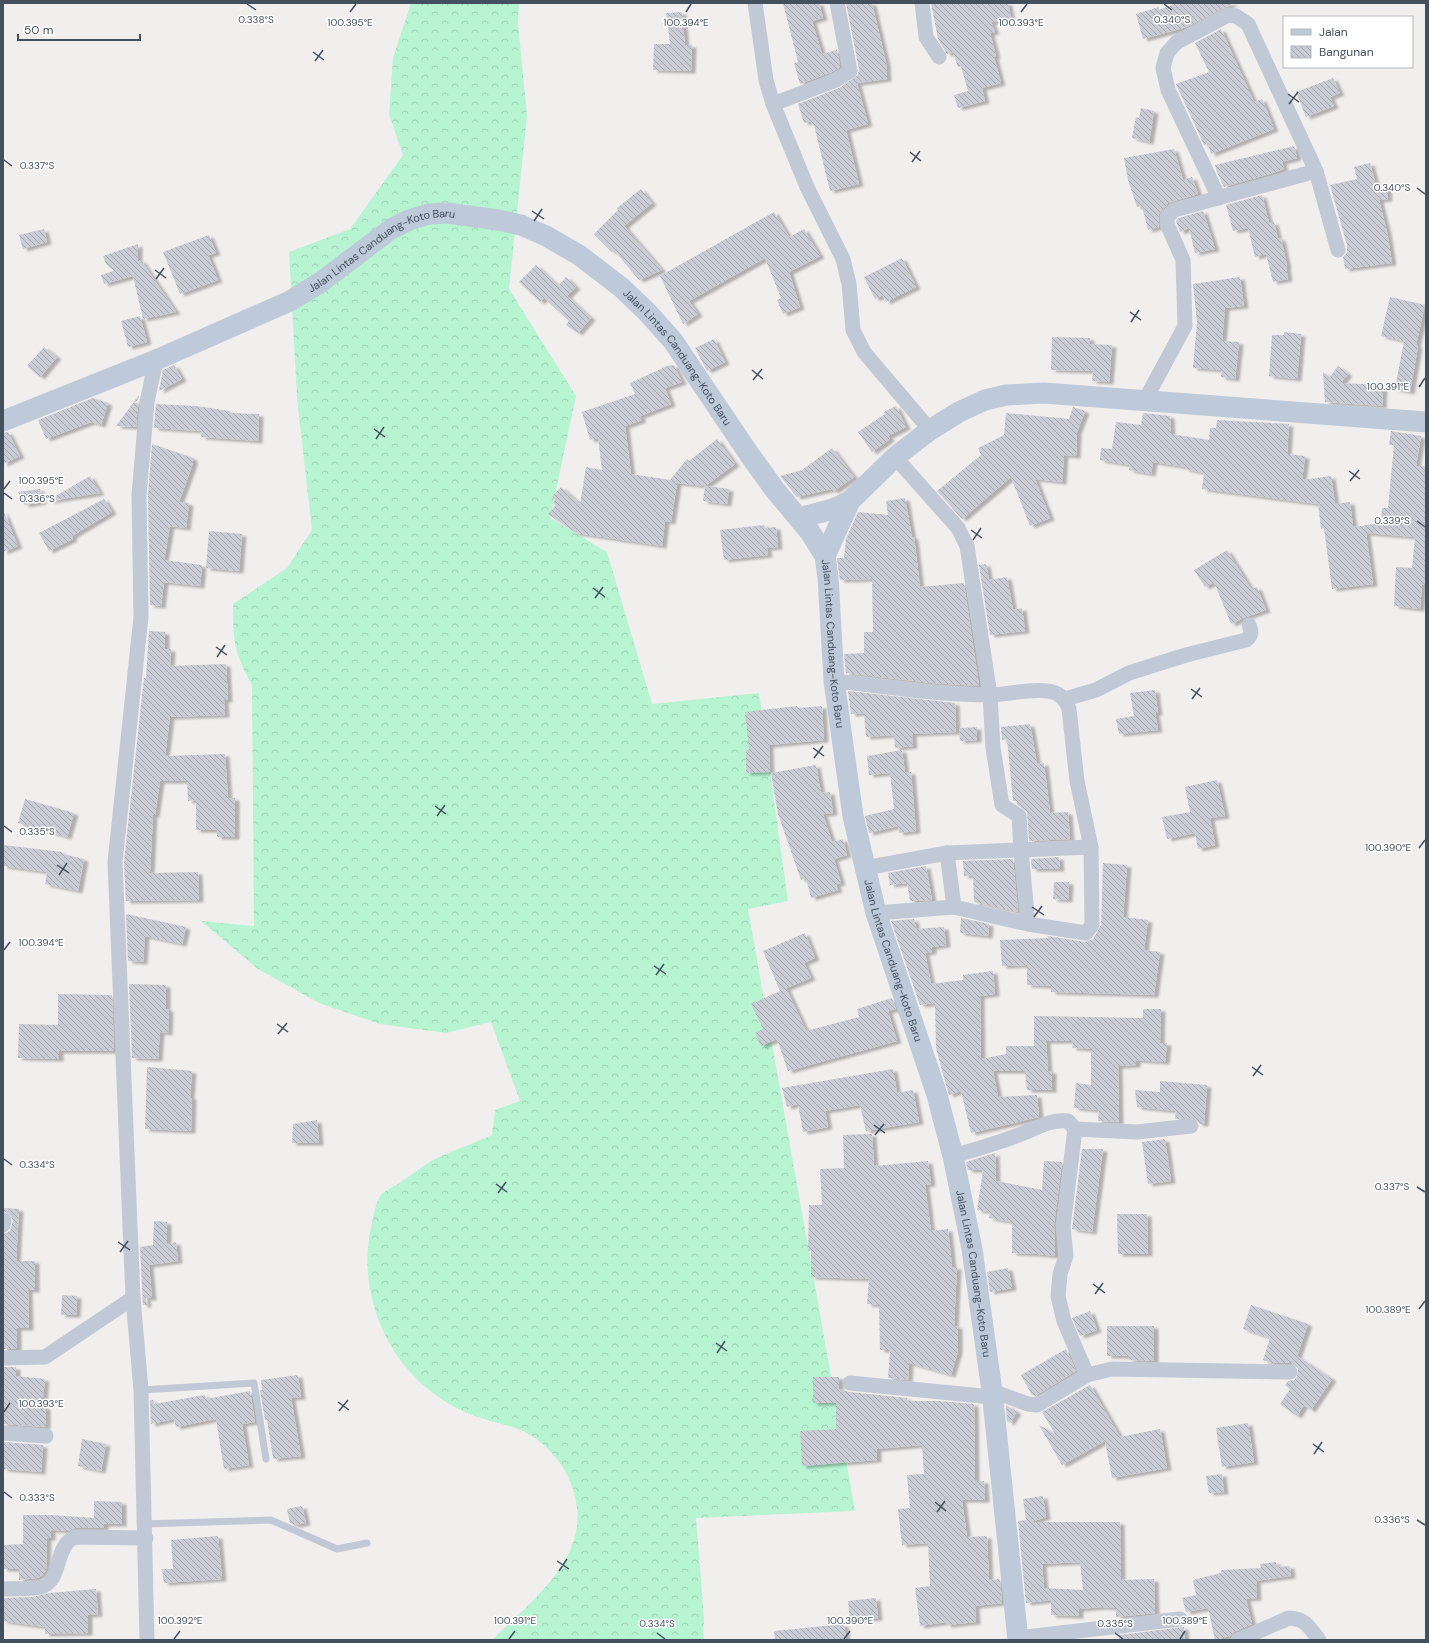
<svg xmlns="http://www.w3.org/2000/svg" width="1429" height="1643" font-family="'DM Sans',sans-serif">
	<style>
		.forest { fill: url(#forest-crowns) }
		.building { fill: url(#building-back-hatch); fill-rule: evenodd; filter: url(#shadow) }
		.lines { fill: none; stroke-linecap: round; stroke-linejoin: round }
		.lane { stroke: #c0c9d5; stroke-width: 7 }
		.street { stroke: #c0c9d5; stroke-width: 15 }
		.secondary { stroke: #becad9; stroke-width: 21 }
		.ticks { fill: none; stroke: #44505e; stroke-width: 1.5 }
		.labels { text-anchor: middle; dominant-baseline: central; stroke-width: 3; stroke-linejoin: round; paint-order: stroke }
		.street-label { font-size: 11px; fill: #44505e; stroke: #fff }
		.ticks-label { font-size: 10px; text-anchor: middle; fill: #44505e; stroke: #fff; stroke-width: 3; stroke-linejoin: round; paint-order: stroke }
	</style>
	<defs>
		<pattern id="forest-crowns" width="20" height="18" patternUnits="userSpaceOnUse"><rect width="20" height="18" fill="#b7f4d2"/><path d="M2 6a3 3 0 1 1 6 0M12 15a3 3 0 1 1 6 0" fill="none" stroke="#9fd3b7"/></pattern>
		<pattern id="building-back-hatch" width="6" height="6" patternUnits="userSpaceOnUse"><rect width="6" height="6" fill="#c9ccd4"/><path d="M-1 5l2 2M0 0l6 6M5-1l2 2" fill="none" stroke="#a5a8af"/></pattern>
		<filter id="shadow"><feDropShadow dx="4.5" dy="2.5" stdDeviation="1" flood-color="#0004"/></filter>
	</defs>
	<rect width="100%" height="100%" fill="#f1eeee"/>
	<!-- forest -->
	<path class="forest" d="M411,3H519L518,23L527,116L509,289L576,396L550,518L607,552L652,704L759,693L788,901L748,909L855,1511L696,1518L704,1618L703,1640H492C537,1595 602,1550 568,1477C559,1458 544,1442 525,1432C511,1425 495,1423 481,1418C462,1412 443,1402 428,1389C380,1350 357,1283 372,1223C374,1214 376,1203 380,1196C384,1191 393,1187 398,1184C410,1176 421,1167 433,1160C452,1150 473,1144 492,1135L495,1110L520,1101L491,1022L446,1033L380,1024L319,1003L258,969L201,921L254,926L252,685C234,653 233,641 233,604L287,568L312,530L297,398L289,252L350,229L403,155L389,114L393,58Z"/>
	<!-- building -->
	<g class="building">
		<path d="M783,3H819L823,18L812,21L822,54L837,50L840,67L832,72L800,84L794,63L798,62Z"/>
		<path d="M846,3H872L886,63L887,79L857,83L868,124L846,130L859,184L830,191L814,125L813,126L811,121L804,123L798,104L839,88L858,75L859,69Z"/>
		<path d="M931,3H1008L1011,19L991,22L995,32L990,33L996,56L994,57L1001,83L982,88L985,101L958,108L954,95L968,91L961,66L958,67L953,52L947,54L938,39Z"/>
		<path d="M1177,3H1234L1187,27L1143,39L1136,14L1159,7V10Z"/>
		<path d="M682,12L685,45H692L691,71L653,70L654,44H670L666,13Z"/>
		<path d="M1221,29L1254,102L1262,99L1274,129L1211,154L1208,143L1204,145L1176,84L1209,72L1195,43Z"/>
		<path d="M1333,78L1340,93L1330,97L1334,106L1306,117L1296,92Z"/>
		<path d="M1141,108L1154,111L1149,142L1132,138L1136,117L1139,118Z"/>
		<path d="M1294,146L1297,158L1282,162L1284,169L1273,173L1224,187L1217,172L1215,165Z"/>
		<path d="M1174,149L1183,180L1192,177L1198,194L1168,203L1159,214V227L1148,230L1142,206L1137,207L1128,180L1124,158Z"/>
		<path d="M1370,163L1376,186L1387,185L1388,199L1379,200L1387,232L1392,263L1345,269L1343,257L1347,253V245L1330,185L1357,179L1354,167Z"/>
		<path d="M641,189L652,203L624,226L662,270L639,280L614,250L612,252L594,234L618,210L617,208Z"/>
		<path d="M1262,195L1269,223L1274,222L1278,239L1281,238L1287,266H1286L1288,279L1273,282L1266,254L1255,257L1248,228L1233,231L1226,205Z"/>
		<path d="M1203,211L1215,249L1195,253L1189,228L1180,232L1176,221L1179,218Z"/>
		<path d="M774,212L789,237L804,229L820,256L789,272L800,307L783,314L777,300L781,298L765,258L689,301L698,314L683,324L660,276Z"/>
		<path d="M44,229L47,242L23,249L19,235Z"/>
		<path d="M209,235L216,253L208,255L218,280L180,294L163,252Z"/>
		<path d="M138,244V262L141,260L176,312L143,319L133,276L104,284L101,275L114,271L106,264L103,256Z"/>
		<path d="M902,258L916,287L886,302L883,295L875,299L864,277Z"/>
		<path d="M536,265L558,286L566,277L576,287L567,296L591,318L578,333L566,325L569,321L544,298L540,302L519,282Z"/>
		<path d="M1240,277L1244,306L1225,308L1222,341L1239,342L1235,379L1221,377L1222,370L1193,368L1197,322L1193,284Z"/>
		<path d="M1390,297L1425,305L1416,345L1418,346L1410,392L1395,389L1404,341L1381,336Z"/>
		<path d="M140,316L147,342L128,347L121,321Z"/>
		<path d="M1284,332L1301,334L1297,379L1269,376L1272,335H1284Z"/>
		<path d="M1052,337L1090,338V344L1112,345L1109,382L1092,381L1093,371L1051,370Z"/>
		<path d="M714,339L725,362L707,371L695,348Z"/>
		<path d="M44,347L57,357L40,377L27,366Z"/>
		<path d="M174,365L182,379L159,391L163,370Z"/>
		<path d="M674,365L682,382L665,388L671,404L640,416L642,420L625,426L631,474L670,480L687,459L689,461L717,439L735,464L705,486L729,489L727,504L703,501L705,486L677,483L671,522L665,521L662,546L576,533L548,514L556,505L553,503L555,500L552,497L561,487L580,504L586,467L602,470L598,438L590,440L582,412L635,394L630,383L667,366Z"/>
		<path d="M1338,366L1348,374L1341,383L1383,385L1382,406L1325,402L1323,372L1330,377Z"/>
		<path d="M139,395L138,400L134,403H138L136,427L116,426Z"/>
		<path d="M93,398L108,403L101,425L91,422L46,439L38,420Z"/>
		<path d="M156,404L196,406L230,411V413L259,414L258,441L201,437L202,431L154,428Z"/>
		<path d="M896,406L906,427L888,436L890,439L872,452L858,432L885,414L884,412Z"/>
		<path d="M1073,407L1085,411L1077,432L1076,456L1064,455L1062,482L1035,479L1050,518L1030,526L1011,477L962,519L937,491L981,455L978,448L1004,435L1006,413L1069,419Z"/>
		<path d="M1143,413L1170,416L1171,434L1209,440L1210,428H1216L1217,420L1289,424L1287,454L1305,456L1302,480L1331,476L1335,504L1350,502L1353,527L1381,523L1382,508H1388L1394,445H1389L1391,431L1421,436L1416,466H1426V585H1422L1420,609L1394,606L1396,567L1412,568L1415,537L1366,533L1373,584L1332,589L1324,528L1321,529L1318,504L1202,489L1204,473L1185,469V467L1153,462L1151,474L1129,470L1130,465L1100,460L1101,448L1112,449L1116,422L1141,425Z"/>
		<path d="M8,432L20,456L3,464V433Z"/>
		<path d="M152,444L193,458V463L179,502L189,503L186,528L170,526L164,560L202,565L200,586L164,582L161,606L150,605L148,495Z"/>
		<path d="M832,448L854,477L834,491L832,489L797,497L780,476L802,470Z"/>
		<path d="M90,476L100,493L49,501V500Z"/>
		<path d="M40,489L42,502L25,505L18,492Z"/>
		<path d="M905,498L912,537H914L920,587L964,583L979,686L932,683L846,673L844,654L864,653V632H873L872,579L840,580L837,558H844L846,539L858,512L888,515L886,501Z"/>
		<path d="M104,499L112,512L72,536L73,539L49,551L39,533Z"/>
		<path d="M3,510L18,546L3,552Z"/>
		<path d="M764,525L765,528L776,527L778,547L767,548L768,555L724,560L720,530Z"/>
		<path d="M209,531L242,534L239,571L206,568Z"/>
		<path d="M1227,550L1251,589L1257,587L1266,610L1246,617L1231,624L1214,582L1205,587L1194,570Z"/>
		<path d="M986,564L989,580L1007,577L1013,610L1022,608L1025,631L990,635L979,565Z"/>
		<path d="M149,631L165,632V649H171L170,666L226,664L228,700H224L225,715L170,717L165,756L225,754L228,798H235V837H217V830H196V800L188,801L187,781H160L155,815H153L150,873L198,872L199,900L126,901L124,862L144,678H146Z"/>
		<path d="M1155,690L1158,713H1155L1158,730L1119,734L1116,719L1134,716L1130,693Z"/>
		<path d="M848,691L955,703L956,732L912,734L913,746L895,748L894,735L866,737L864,713L851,714Z"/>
		<path d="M797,706L798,708L822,706L824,740L769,745L770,772L746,773V750H749L745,712Z"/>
		<path d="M1030,724L1037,764L1044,763L1050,813L1068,812L1070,839L1029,841L1027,812L1017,804V801H1013L1007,739L1002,740L1001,727Z"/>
		<path d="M977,727V740L960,741L959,728Z"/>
		<path d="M902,750L905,772H911L916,831L899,833L898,826L869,833L865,816L894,809L890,773L869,775L867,756Z"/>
		<path d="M816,765L821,793L830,792L833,813L823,814L832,842L843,839L847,855L834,859L841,883L836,884L838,890L811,898L806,878L801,880L778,814L771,773Z"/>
		<path d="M1217,780L1225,816L1210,818L1215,845L1198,849L1195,833L1167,839L1162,817L1190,812L1185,787Z"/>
		<path d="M25,799L74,813L67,837L18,823Z"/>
		<path d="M3,845L62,852V854L84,859L78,891L45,884L47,872L3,866Z"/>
		<path d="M1059,857L1060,869H1032L1031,859Z"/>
		<path d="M1013,859L1018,912L974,902L973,875L964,876L963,861Z"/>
		<path d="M1103,863L1127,865L1123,917L1148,920L1144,950L1160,952L1154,995L1051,992V986L1027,985V965L1002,966L1000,940L1048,938V936L1085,942L1093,939L1101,925Z"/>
		<path d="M926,866L932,900L910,901L907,883L890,885L888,873Z"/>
		<path d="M1054,882H1069L1068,900L1053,899Z"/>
		<path d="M126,914L186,927L182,944L145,936L143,962L128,961Z"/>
		<path d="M961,918L989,924L988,936L960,933Z"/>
		<path d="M914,919L916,929L944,927L946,945L932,947V952L925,953L931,984L963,980V975L993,971L995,994L980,996L981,1059L1006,1054V1046H1034V1016L1143,1018V1009H1161L1160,1043H1167L1165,1062L1136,1060V1065L1118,1066L1119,1122L1098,1121L1099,1110L1074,1108L1076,1083L1091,1085V1049L1072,1048L1073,1041H1046L1048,1071H1052V1090H1027L1025,1071H993L998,1097L1037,1095L1039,1117L971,1133L961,1091L949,1095L946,1085L936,1048L935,1003L920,1005L891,921Z"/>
		<path d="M805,933L815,958L804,963L811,978L786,988L806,1031L859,1017L857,1009L892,998L896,1009L888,1011L897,1041L788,1071L777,1039L761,1046L755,1033L763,1029L751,1004L780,991L763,951Z"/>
		<path d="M129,984L166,985V1009H169L168,1033L160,1032L158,1059L132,1058Z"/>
		<path d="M58,994L112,995L114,1051H59V1059L18,1058L19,1024L58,1025Z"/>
		<path d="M147,1067L192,1071L190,1097H192L191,1131L145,1129Z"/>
		<path d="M893,1069L897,1093L913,1090L919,1122L866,1131L860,1105L825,1111L828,1127L803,1132L798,1104L787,1107L782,1088Z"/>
		<path d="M1160,1081L1207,1085L1204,1124H1200L1194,1118L1175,1119L1176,1111L1137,1107L1135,1090L1160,1092Z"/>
		<path d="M317,1120L319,1143H292L293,1124Z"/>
		<path d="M872,1134L874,1166L928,1161L931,1184L925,1185L931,1231L948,1229L952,1267H957L954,1326H958V1351L951,1375L909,1363L908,1380L888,1378L890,1350H880L879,1305L867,1304L869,1279L811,1277V1251H808L809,1205H822L820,1169L844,1168L843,1135Z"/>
		<path d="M1165,1139L1171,1181L1148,1184L1142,1142Z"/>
		<path d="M1082,1149H1103L1092,1232L1072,1229Z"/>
		<path d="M995,1153L996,1181L1042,1190L1044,1161L1062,1162L1054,1225L1055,1256L1037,1254L1012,1253V1222L989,1218L990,1212L977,1210L983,1170H968L966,1162Z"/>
		<path d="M3,1208L19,1209L16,1261H35V1290H28L29,1328H17V1349H3V1234L10,1231L13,1221L10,1214L3,1211Z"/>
		<path d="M1117,1214H1147L1148,1254H1118Z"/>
		<path d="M154,1221L167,1222V1244L176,1242L178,1261L149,1265L152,1298H146L147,1305H143L140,1247L153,1245Z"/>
		<path d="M1008,1268L1012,1288L990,1292L987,1272Z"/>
		<path d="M62,1295L77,1296L76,1315H61Z"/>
		<path d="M1251,1305L1308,1324L1297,1356L1332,1379L1311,1410L1304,1405L1297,1416L1280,1404L1290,1389L1285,1385L1288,1381L1294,1380L1297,1377L1298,1368L1291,1363H1272L1263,1360L1270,1338L1243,1329Z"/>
		<path d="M1090,1311L1097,1330L1080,1336L1072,1318Z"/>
		<path d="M1107,1326H1154V1361L1129,1360V1356H1107Z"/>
		<path d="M1066,1349L1076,1371L1035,1396L1032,1395L1021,1375Z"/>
		<path d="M3,1367H16V1376L45,1379L42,1407H46V1427L3,1424Z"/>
		<path d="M298,1375L301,1397L291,1398L301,1456L273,1459L267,1420H265L260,1390H262L261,1380Z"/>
		<path d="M813,1377H839V1389L849,1392L907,1398V1401H938L974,1404L975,1481H984L985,1500H962L967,1537L987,1536L989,1580L1000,1579L1002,1603L975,1606L976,1622L947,1625L946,1622L920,1626L915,1588L930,1586L928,1543L902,1545L898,1509L910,1508L907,1475L924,1474L922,1445L877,1449V1460L802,1466L800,1431L836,1429V1403H813Z"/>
		<path d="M1090,1385L1120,1437L1160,1429L1167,1468L1112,1478L1105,1441L1062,1465L1039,1425L1055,1434L1042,1412Z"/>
		<path d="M250,1391L255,1422L242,1424L249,1465L224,1469L216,1419L176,1427L174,1419L151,1424L150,1400H153L154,1404L205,1395L206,1399Z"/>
		<path d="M1006,1405L1017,1412L1010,1423L1007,1421Z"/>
		<path d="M1248,1423L1254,1462L1222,1467L1216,1428Z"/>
		<path d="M82,1439L106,1444L101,1471L78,1466Z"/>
		<path d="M3,1442L43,1445L41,1472L3,1469Z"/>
		<path d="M1222,1474L1224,1492L1209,1493L1206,1476Z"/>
		<path d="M1043,1496L1046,1517L1031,1522H1120L1121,1580L1154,1579L1155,1613L1116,1617V1608L1102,1607L1079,1609V1616L1051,1615V1600L1026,1603L1018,1521L1026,1520L1023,1499ZM1080,1562L1083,1590L1044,1588L1042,1564Z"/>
		<path d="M94,1501L122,1502V1524H104V1528H75L68,1531L51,1530V1538H47L46,1570L42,1576L37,1578L19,1580V1569H3V1545L23,1544V1515H51L94,1518Z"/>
		<path d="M302,1506L306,1523L296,1525L290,1523L287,1509Z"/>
		<path d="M218,1536L222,1579L164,1583L162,1569H173L171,1540Z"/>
		<path d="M1276,1562V1567L1290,1566L1291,1576L1256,1581L1257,1598L1246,1599L1252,1624L1234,1632L1230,1636L1215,1640L1208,1608L1186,1612L1182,1598L1196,1595L1193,1580L1221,1573V1570L1261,1568L1260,1564Z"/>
		<path d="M96,1589L98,1614L88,1615V1633L45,1634V1627L3,1621V1598L32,1597L49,1593Z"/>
		<path d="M876,1598L878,1618L850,1621L848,1601Z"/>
		<path d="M844,1624L846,1640H775L774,1631Z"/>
		<path d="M1184,1627L1185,1640H1119V1635Z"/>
	</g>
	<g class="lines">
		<!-- lane -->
		<g class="lane">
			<path d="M141,1390L254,1383L266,1459"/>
			<path d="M144,1524L271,1520L337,1549L367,1543"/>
		</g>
		<!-- street -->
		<g class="street">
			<path d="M755,3L766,80L773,104L807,187L843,259L849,284L853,330L864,352L930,430"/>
			<path d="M922,3L926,37L939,57"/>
			<path d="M773,104L836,80L850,71L837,3"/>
			<path d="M1219,198L1168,90L1163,68L1167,53L1177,42L1228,15L1236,16L1248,24L1316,171L1338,250"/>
			<path d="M1145,400L1185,326L1183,260L1167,224V217L1174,210L1316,171"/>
			<path d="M895,457L958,528L967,546L990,695L993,748L1002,805L1019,816L1021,851L1028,924"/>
			<path d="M834,681C885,686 938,695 989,695C1008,695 1029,688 1047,691C1059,692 1065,698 1069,709L1077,781L1091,847L1092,925L1086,933L1028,924L954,907L876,913"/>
			<path d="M1065,699L1096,690L1129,673L1186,655L1246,640C1252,635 1252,632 1249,625"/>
			<path d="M947,853L954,907"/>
			<path d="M865,868L947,853L1091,847"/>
			<path d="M1075,1129L1063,1226L1066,1256L1060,1274L1058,1296L1064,1321L1087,1375"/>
			<path d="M953,1156C974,1150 995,1144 1016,1136C1034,1130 1048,1119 1068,1121L1075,1129L1137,1132L1191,1126"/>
			<path d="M3,1225L4,1220"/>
			<path d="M3,1358L45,1357L133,1298"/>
			<path d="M850,1383L992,1397"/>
			<path d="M992,1391L1028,1404L1037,1405L1087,1375L1112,1369L1290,1372"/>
			<path d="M3,1433L46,1436"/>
			<path d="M3,1589C15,1588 29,1590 40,1587C63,1582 53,1547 75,1537L146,1538"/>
			<path d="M1018,1638L1180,1619"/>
			<path d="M147,1640L141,1390L133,1298L115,862L141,617L139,495L147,402L156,360"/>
			<path d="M1238,1640L1289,1618C1305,1618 1310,1628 1319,1640"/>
		</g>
		<!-- secondary -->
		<g class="secondary">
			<path id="s1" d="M3,421L156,360L290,301L321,282L391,229L409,220L429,214L447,213L498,220L521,225L546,236L579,255L622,288L648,313L673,341L749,454L775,490L810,532L825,556L828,577L834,681L853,816L876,913L937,1095L953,1156L972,1249L992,1391L1018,1640"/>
			<path d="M799,518L833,509L850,501"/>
			<path d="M825,556L850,501L895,457L930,430L959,412L985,400L1006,395L1044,393L1426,422"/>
		</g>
	</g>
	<!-- ticks -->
	<path class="ticks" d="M247,4L256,10M1164,4L1172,10M350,12L356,4M686,12L691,4M1021,12L1027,4M313,52L324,60M315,61L323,50M1288,94L1299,102M1289,104L1298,92M910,152L921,161M4,160L12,166M912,162L920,151M1417,188L1425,194M532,211L544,219M534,221L542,209M155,270L166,278M156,279L164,268M1130,312L1141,320M1131,322L1139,310M752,370L763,379M753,380L762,369M1419,387L1425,378M374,429L385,437M376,439L384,427M1349,471L1360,479M1350,481L1359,470M4,489L10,481M4,493L12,499M1417,521L1425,527M971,530L982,538M973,540L981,528M593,588L605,597M595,598L603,587M216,647L227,655M217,657L225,645M1191,689L1202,697M1192,699L1200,688M813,748L824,756M814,758L823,746M435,806L446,814M437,816L445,805M4,826L12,832M1419,848L1425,840M57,865L69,873M59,875L67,863M1032,907L1044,915M1034,917L1042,906M4,950L10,942M654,966L666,974M656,975L664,964M277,1024L288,1032M278,1034L287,1023M1252,1067L1263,1075M1253,1076L1261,1065M874,1125L885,1133M875,1135L884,1124M4,1159L12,1165M496,1184L507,1192M1417,1187L1425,1192M498,1193L506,1182M118,1242L130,1250M120,1252L128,1241M1093,1284L1105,1293M1095,1294L1103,1283M1419,1309L1425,1301M716,1343L727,1351M717,1353L725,1341M338,1402L349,1410M339,1411L348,1400M4,1412L10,1403M1313,1444L1324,1452M1314,1454L1322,1442M4,1492L12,1498M935,1502L946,1511M937,1512L945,1501M1417,1520L1425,1525M557,1561L569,1569M559,1571L567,1559M657,1633L665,1639M1115,1633L1123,1639M174,1639L180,1631M509,1639L515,1631M844,1639L850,1631M1180,1639L1185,1631"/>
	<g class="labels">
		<!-- street labels -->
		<g class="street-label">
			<text stroke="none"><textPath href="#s1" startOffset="418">Jalan Lintas Canduang-Koto Baru</textPath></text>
			<text stroke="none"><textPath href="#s1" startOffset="778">Jalan Lintas Canduang-Koto Baru</textPath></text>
			<text stroke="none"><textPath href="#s1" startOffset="1114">Jalan Lintas Canduang-Koto Baru</textPath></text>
			<text stroke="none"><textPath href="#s1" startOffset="1438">Jalan Lintas Canduang-Koto Baru</textPath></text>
			<text stroke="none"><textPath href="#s1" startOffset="1762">Jalan Lintas Canduang-Koto Baru</textPath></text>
		</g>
	</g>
	<g class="ticks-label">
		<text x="256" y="23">0.338°S</text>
		<text x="1172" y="23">0.340°S</text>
		<text x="686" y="26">100.394°E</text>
		<text x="1021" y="26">100.393°E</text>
		<text x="350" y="26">100.395°E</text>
		<text x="37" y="169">0.337°S</text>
		<text x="1392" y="191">0.340°S</text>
		<text x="1388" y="390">100.391°E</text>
		<text x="41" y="484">100.395°E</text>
		<text x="37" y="502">0.336°S</text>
		<text x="1392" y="524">0.339°S</text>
		<text x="37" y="835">0.335°S</text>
		<text x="1388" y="851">100.390°E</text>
		<text x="41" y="946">100.394°E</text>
		<text x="37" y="1168">0.334°S</text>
		<text x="1392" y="1190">0.337°S</text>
		<text x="1388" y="1313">100.389°E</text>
		<text x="41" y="1407">100.393°E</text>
		<text x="37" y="1501">0.333°S</text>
		<text x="1392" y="1523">0.336°S</text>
		<text x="180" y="1624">100.392°E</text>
		<text x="515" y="1624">100.391°E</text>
		<text x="850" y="1624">100.390°E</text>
		<text x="1185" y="1624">100.389°E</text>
		<text x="657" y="1627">0.334°S</text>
		<text x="1115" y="1627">0.335°S</text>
	</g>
	<!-- border -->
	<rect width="1429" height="1643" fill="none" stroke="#44505e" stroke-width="8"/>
	<!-- legend -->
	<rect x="1283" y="16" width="130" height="52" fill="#ffffff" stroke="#b4b9bf"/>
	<rect x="1291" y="29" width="20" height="6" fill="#becad9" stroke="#b4b9bf"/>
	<text x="1319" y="36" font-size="12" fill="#44505e">Jalan</text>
	<rect x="1291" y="46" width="20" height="12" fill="url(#building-back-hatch)" stroke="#b4b9bf"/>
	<text x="1319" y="56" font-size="12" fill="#44505e">Bangunan</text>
	<!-- scale -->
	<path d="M18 34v6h122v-6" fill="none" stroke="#44505e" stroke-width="2"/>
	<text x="24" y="34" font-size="12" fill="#44505e" stroke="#ffffff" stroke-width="3" paint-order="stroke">50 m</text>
</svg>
